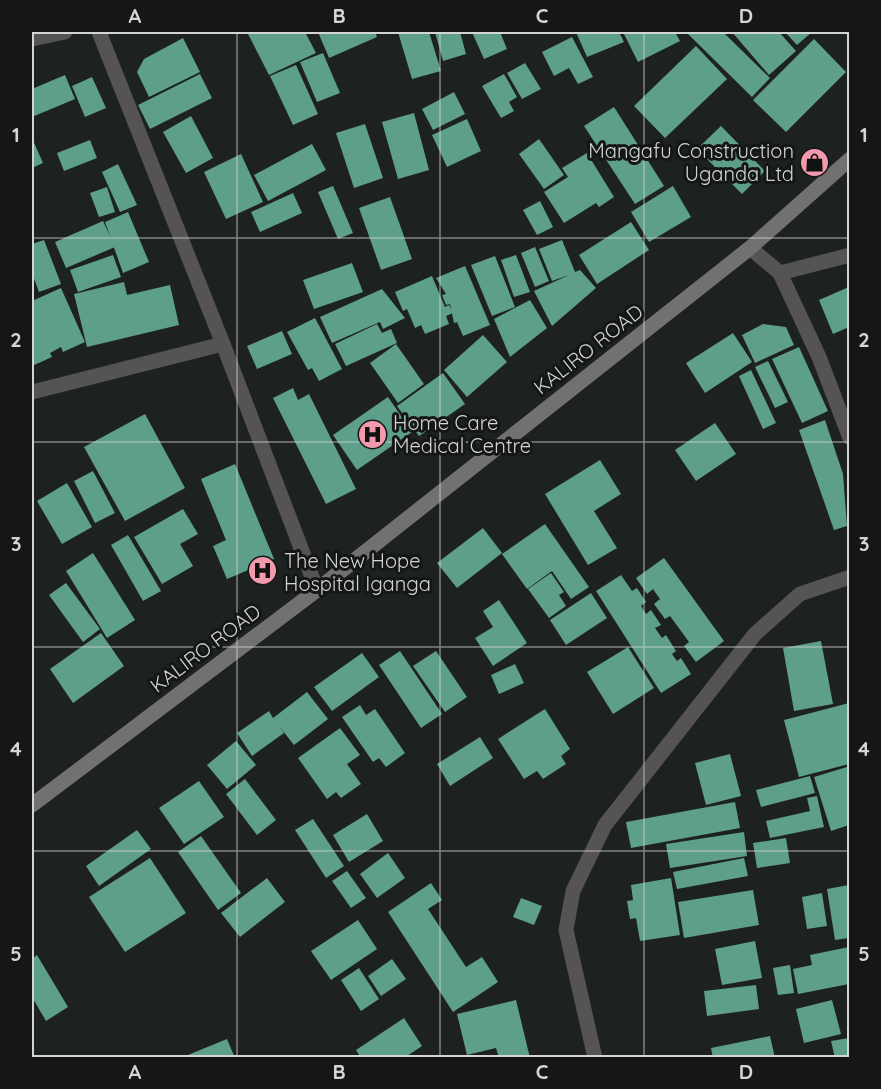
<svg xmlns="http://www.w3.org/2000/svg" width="881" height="1089" font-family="Quicksand,sans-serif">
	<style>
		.building { fill: #5e9f8c }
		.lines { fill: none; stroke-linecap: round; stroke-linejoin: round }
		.minor { stroke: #555353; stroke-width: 15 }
		.secondary { stroke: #737070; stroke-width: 15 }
		.grid { fill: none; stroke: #d3d5d4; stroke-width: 1.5; stroke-opacity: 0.55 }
		.labels { text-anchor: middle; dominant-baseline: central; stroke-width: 6; stroke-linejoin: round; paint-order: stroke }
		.poi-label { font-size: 20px; fill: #d3d5d4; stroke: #141716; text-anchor: start }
		.street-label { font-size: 20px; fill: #d3d5d4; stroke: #141716 }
		.neatline { fill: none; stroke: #d3d5d4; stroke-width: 2 }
		.grid-label { font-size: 20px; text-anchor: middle; font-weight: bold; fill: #d3d5d4 }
	</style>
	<rect width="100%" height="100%" fill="#1d211f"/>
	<!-- building -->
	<g class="building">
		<path d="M253,32H305L316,53L269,75L248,34Z"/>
		<path d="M318,32H375L377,37L329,58Z"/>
		<path d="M398,32H429L441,71L412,79Z"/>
		<path d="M435,32H460L466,54L443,61Z"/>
		<path d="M472,32H500L507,49L484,59Z"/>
		<path d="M576,32H619L624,42L587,57Z"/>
		<path d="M623,32H675L680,41L638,62Z"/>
		<path d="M686,32H723L770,78L752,97Z"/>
		<path d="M732,32H779L796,51L769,75Z"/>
		<path d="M785,32H812L797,45Z"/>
		<path d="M572,37L593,77L578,84L569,68L554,76L542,52Z"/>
		<path d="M183,38L200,72L149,97L137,72L144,59Z"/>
		<path d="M814,39L846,72L786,132L753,100Z"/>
		<path d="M696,46L727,79L665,138L634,106Z"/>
		<path d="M323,53L340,93L317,102L300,62Z"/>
		<path d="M525,63L541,89L522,99L507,73Z"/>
		<path d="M296,65L318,114L293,125L270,76Z"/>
		<path d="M200,74L212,98L150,129L138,105Z"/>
		<path d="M504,74L517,97L509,102L514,111L501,118L482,86Z"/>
		<path d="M65,75L75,99L32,117V89Z"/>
		<path d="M92,77L106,108L85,117L72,86Z"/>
		<path d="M454,92L465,114L433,130L422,109Z"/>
		<path d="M614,107L664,186L635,204L584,126Z"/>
		<path d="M414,113L429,170L398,179L382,122Z"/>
		<path d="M191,116L213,158L186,173L163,132Z"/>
		<path d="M467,119L481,151L447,167L432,135Z"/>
		<path d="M365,124L383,178L354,188L336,133Z"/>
		<path d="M721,126L765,171L742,194L697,149Z"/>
		<path d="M32,138L43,163L32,168Z"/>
		<path d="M539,139L564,175L544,189L519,154Z"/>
		<path d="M90,140L97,158L64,171L57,153Z"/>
		<path d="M312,144L326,170L268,201L254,175Z"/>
		<path d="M587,153L614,197L599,207L596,203L564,223L544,192L568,177L562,168Z"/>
		<path d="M241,154L263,202L226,219L204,172Z"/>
		<path d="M118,164L137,205L120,212L102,172Z"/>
		<path d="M333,186L353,233L338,239L318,192Z"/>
		<path d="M673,186L691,217L649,242L631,212Z"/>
		<path d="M107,187L115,212L99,217L90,193Z"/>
		<path d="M293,193L302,213L260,232L251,212Z"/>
		<path d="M390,197L412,259L381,270L359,208Z"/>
		<path d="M540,201L553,227L537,235L523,210Z"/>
		<path d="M128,212L149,262L123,273L105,222Z"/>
		<path d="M103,221L115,247L66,268L55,242Z"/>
		<path d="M631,222L649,250L597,284L579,255Z"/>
		<path d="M44,240L61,284L39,292L32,273V244Z"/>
		<path d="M562,240L575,272L580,270L596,288L552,326L534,291L569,275L552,281L539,249Z"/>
		<path d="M535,247L549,281L535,287L521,253Z"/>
		<path d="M113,255L121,277L78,292L70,270Z"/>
		<path d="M516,255L530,292L514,297L501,260Z"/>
		<path d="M495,256L515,307L492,316L471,265Z"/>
		<path d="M352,263L363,292L314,309L303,280Z"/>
		<path d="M465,266L490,325L463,336L457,322L454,323L450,304L446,305L442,295L446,294L436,278Z"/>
		<path d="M432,276L445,307L449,305L453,313L446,316L449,324L425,334L421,325L415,328L407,309L403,311L395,292Z"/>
		<path d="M124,282L127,295L170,285L179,325L87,347L74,294Z"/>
		<path d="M849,287V327L833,334L819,300Z"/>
		<path d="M61,288L85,342L63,352L61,347L50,353L52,357L32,366V301Z"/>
		<path d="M382,289L405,318L383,329L380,322L332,343L320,317Z"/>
		<path d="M530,300L547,328L510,357L494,319Z"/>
		<path d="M315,318L342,369L319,381L312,368L308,370L287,332Z"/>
		<path d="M377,324L382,333L391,329L397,343L346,366L335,344Z"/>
		<path d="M763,324L786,327L794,345L755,363L742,335Z"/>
		<path d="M282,331L292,354L257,369L247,346Z"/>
		<path d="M733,333L752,362L705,393L686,363Z"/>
		<path d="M483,335L507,362L467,397L444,370Z"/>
		<path d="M396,344L424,384L398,403L370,363Z"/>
		<path d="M799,347L828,411L802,423L772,359Z"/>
		<path d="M768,361L788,402L775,408L755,367Z"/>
		<path d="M751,370L776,423L763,429L739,376Z"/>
		<path d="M443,373L465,404L419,436L397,406Z"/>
		<path d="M293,388L298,400L309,394L356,489L326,504L273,398Z"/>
		<path d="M388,397L412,432L357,470L333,435Z"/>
		<path d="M145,414L185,488L125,521L84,447Z"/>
		<path d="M825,420L843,474L847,526L834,530L799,430Z"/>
		<path d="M715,423L736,454L696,481L675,450Z"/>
		<path d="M600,460L621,494L594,511L617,548L588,565L545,494Z"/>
		<path d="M235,464L274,559L227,579L213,546L226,540L201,479Z"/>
		<path d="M93,471L115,513L95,523L74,481Z"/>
		<path d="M67,483L92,527L62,544L37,501Z"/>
		<path d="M183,509L198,534L180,544L193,566L162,584L134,537Z"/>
		<path d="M545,524L589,587L571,599L552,571L527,589L502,554Z"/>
		<path d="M483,528L502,553L457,588L437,563Z"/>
		<path d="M128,535L161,591L143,601L111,545Z"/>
		<path d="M93,553L135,620L107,638L66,571Z"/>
		<path d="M664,558L724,641L696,662L684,646L689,642L670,616L665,619L654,604L660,599L653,589L647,594L636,578Z"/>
		<path d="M551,573L564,592L559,595L566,606L549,618L528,589Z"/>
		<path d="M621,575L632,591L637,588L646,602L641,606L646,614L651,610L661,625L655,628L662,638L666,635L676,651L672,654L677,661L681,658L691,674L661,693L596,591Z"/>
		<path d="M66,583L100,629L83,642L49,595Z"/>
		<path d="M591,593L607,618L566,645L550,620Z"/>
		<path d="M499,600L527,643L493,666L475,638L493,627L483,611Z"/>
		<path d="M101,633L124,666L73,703L50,669Z"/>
		<path d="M821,641L833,704L794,711L783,648Z"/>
		<path d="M628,647L654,688L613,714L587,672Z"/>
		<path d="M400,651L442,714L421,728L379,665Z"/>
		<path d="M436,651L467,697L445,712L413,666Z"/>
		<path d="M362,653L379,677L332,711L314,687Z"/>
		<path d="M515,664L524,683L499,694L491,675Z"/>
		<path d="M307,692L328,719L294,745L279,726L284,733L252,756L237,733L269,711L273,718Z"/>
		<path d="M849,703V764L799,777L784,720Z"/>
		<path d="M360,705L366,715L375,709L405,753L386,767L379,758L373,762L342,717Z"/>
		<path d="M545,709L570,749L561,756L566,764L543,779L537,771L524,779L498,739Z"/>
		<path d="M340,728L360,755L347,764L361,784L341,798L336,792L327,799L298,758Z"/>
		<path d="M480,737L493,758L450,786L437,764Z"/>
		<path d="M236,741L256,765L227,789L207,765Z"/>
		<path d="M730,754L741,796L706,805L695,763Z"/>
		<path d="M847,767L849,776V825L831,831L814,777Z"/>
		<path d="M810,776L815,793L761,807L756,790Z"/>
		<path d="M245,779L276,820L257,835L226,794Z"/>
		<path d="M199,781L224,817L184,844L159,808Z"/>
		<path d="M817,796L824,827L770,838L766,821L810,811L807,798Z"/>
		<path d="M735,802L740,828L631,848L626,822Z"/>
		<path d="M367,814L383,841L349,862L333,835Z"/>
		<path d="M313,819L344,866L326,878L295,830Z"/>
		<path d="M137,830L151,849L99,886L86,866Z"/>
		<path d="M744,832L747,856L670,868L666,844Z"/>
		<path d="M201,836L241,893L218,910L178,852Z"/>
		<path d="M786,838L790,863L757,868L753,843Z"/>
		<path d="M388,853L405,878L377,898L360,874Z"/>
		<path d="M150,858L186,913L125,952L89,897Z"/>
		<path d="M744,858L748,876L677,889L673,872Z"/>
		<path d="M347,871L366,898L351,908L332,881Z"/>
		<path d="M267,878L285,902L240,937L221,913Z"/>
		<path d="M671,878L680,935L640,941L636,918L630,919L627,901L633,900L631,885Z"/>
		<path d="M431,883L442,900L428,909L466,967L482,957L498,982L453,1012L388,912Z"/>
		<path d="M849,885V938L835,940L827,889Z"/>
		<path d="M753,890L759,925L684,938L678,902Z"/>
		<path d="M822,893L827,926L807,929L802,897Z"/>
		<path d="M521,898L542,906L534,925L513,917Z"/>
		<path d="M358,920L377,949L331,980L311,951Z"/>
		<path d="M755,941L762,978L722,985L715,949Z"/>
		<path d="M849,947V984L798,994L793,969L812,965L810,955Z"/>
		<path d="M37,955L68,1007L46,1021L32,997V959Z"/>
		<path d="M392,959L406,979L381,996L368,976Z"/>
		<path d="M790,965L794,993L778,995L773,968Z"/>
		<path d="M359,968L379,999L361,1011L341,980Z"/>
		<path d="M756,985L759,1009L707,1016L704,991Z"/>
		<path d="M516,1000L530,1058H499L496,1048L467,1055L457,1014Z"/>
		<path d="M832,1000L841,1034L804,1043L796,1009Z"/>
		<path d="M404,1018L422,1046L404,1058H361L356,1050Z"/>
		<path d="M770,1036L775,1058H713L711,1048Z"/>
		<path d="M849,1038V1058H835L831,1041Z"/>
		<path d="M227,1039L235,1058H183V1057Z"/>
	</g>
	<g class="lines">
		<!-- minor -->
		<g class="minor">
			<path d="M99,32L223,344"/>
			<path d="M32,39L65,32"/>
			<path d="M750,248L780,273L819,357L850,438"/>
			<path d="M780,273L850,255"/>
			<path d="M32,392L223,344L317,590"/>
			<path d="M595,1058L566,930L573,891L605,825L755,634L800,594L850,577"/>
		</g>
		<!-- secondary -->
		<path class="secondary" d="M32,805L317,590L750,248L850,159"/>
	</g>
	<!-- grid -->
	<path class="grid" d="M237,32V1058M440,32V1058M644,32V1058M32,238H850M32,442H850M32,647H850M32,851H850"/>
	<!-- icons -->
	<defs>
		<symbol id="shop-disc" viewBox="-11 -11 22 22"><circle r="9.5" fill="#f29aac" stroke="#141716"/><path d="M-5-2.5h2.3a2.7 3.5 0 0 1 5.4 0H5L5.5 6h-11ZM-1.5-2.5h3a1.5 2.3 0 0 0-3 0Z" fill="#111"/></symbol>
		<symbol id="hospital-disc" viewBox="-11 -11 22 22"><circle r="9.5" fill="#f29aac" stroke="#141716"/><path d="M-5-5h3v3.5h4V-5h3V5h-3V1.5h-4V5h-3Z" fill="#111"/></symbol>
	</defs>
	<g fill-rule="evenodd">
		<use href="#shop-disc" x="798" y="146" width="33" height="33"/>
		<use href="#hospital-disc" x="356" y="418" width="33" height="33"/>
		<use href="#hospital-disc" x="246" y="554" width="33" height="33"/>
	</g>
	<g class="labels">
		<!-- poi labels -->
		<g class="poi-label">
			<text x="794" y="150" text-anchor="end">Mangafu Construction<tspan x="794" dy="23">Uganda Ltd</tspan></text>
			<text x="393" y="422">Home Care<tspan x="393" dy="23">Medical Centre</tspan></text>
			<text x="284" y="560">The New Hope<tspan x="284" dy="23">Hospital Iganga</tspan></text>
		</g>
		<!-- street labels -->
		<g class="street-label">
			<text transform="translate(588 349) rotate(-38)">KALIRO ROAD</text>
			<text transform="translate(205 648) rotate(-37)">KALIRO ROAD</text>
		</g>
	</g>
	<!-- border -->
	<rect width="881" height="1089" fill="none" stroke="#141716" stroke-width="66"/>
	<rect x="33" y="33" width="815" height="1023" class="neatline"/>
	<g class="grid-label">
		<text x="135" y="23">A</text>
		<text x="339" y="23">B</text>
		<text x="542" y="23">C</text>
		<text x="746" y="23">D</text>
		<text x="16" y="142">1</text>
		<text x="864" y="142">1</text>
		<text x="16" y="347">2</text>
		<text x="864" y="347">2</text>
		<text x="16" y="551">3</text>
		<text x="864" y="551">3</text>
		<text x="16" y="756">4</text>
		<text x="864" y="756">4</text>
		<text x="16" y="961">5</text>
		<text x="864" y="961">5</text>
		<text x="135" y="1079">A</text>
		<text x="339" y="1079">B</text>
		<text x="542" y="1079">C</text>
		<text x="746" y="1079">D</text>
	</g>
</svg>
